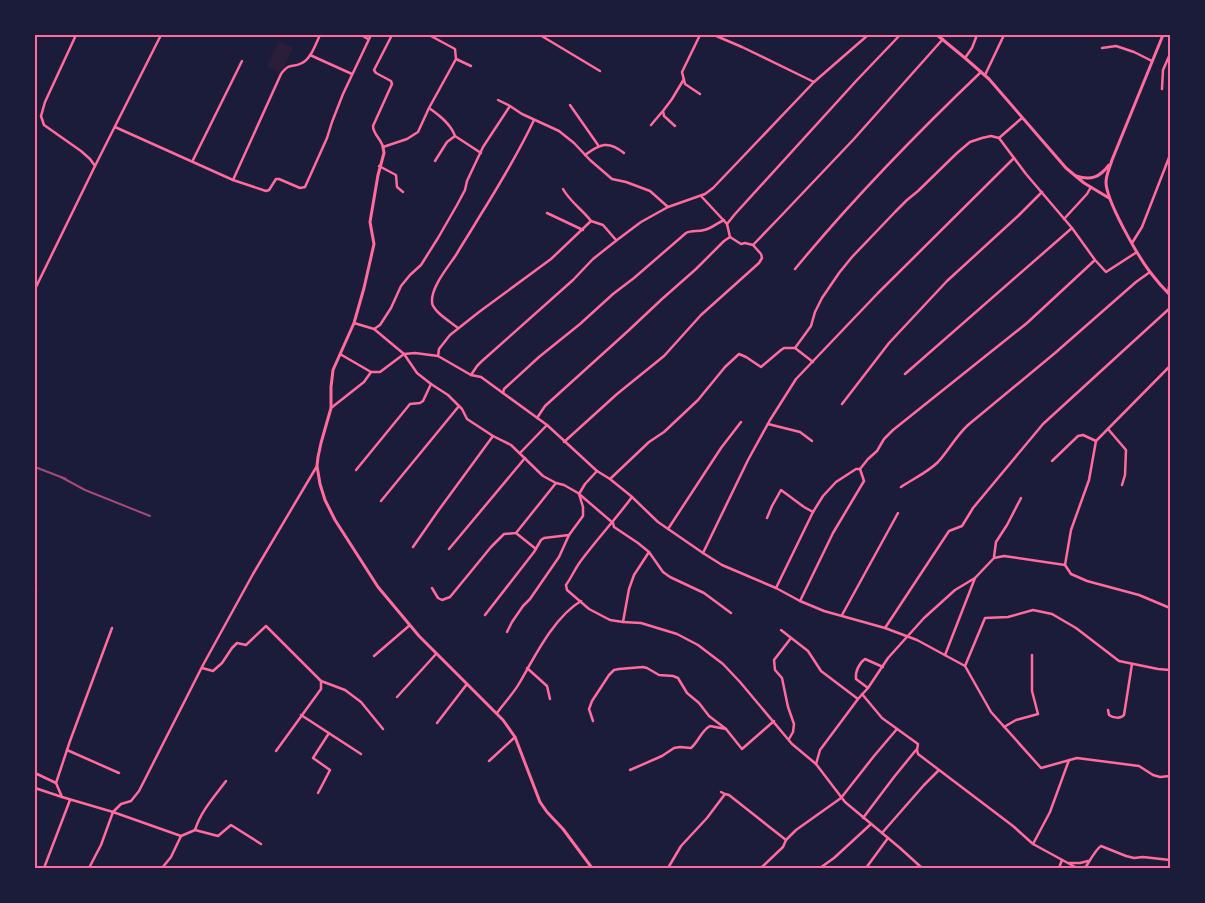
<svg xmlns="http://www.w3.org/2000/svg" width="1205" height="903" font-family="Georgia,serif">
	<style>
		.green { fill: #2a1e3b }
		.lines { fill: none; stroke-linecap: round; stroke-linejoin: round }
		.minor { stroke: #ff6b9d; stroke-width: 2.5 }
		.tertiary { stroke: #ff6b9d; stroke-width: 3 }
		.secondary { stroke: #ff6b9d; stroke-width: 3 }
		.rail { stroke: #a44b75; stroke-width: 2 }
		.neatline { fill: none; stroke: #ff6b9d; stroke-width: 2 }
	</style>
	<rect width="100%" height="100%" fill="#1b1b3a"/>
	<!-- green -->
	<path class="green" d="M279,41L293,48L282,73L267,66Z"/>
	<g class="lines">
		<!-- minor -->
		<g class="minor">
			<path d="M361,35L368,39"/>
			<path d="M392,35L374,70L376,73L391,81L392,84L373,126C373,134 381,139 383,147L407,139L418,132L429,108L456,59L471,66"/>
			<path d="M429,35L455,49L456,59"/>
			<path d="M540,35L600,71"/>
			<path d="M714,35L742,47L814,82"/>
			<path d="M1102,48L1116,46L1134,52L1152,61"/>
			<path d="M310,55L352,74"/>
			<path d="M965,58L972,48L977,35"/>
			<path d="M985,75L1004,35"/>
			<path d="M1162,89L1163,70L1170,54"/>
			<path d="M700,94L685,84L682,72L700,35"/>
			<path d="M498,100L510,106L522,114L559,131L574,143L590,160L612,179L626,182L650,191L668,207"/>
			<path d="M570,105L598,145"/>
			<path d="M429,108C439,115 451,124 455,136L481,153"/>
			<path d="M651,125L662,112"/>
			<path d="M675,126L664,116L663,111L672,99L684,79"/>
			<path d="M115,127L233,180L266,191L269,190L276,179H279L300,188L305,187L327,138L332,122L343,94L371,35"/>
			<path d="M999,138L1022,118"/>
			<path d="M585,155C600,144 608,140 624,153"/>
			<path d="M193,160L242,61"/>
			<path d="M435,161L447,142L455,136"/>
			<path d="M95,166L161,35"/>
			<path d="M379,166L396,175L397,187L403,192"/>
			<path d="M233,180L281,74C291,61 291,69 302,63C311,59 316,43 320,35"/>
			<path d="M563,189C571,203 582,209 591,221"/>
			<path d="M701,196L727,224"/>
			<path d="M547,213L583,230"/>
			<path d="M1064,219L1087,194L1091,187"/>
			<path d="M730,237L727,224L735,214L857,80L900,35"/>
			<path d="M1132,243L1142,227L1170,155"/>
			<path d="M795,269C852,200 916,134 981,72"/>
			<path d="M35,289L95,166L90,159L81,151L44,125L41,116L45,102L76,35"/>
			<path d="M1168,293L1170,281"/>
			<path d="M354,323L374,329L380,325L391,308L401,286L410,275L421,265L438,238L457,205L465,190L467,181L483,147L510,106"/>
			<path d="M458,328C451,322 432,311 432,302C431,287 448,267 456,255C463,243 471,231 478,219C498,187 518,154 534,120"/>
			<path d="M374,329L404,354L417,373L431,384L448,395L462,409L467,419L493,436L511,445L543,476L556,483L564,485L578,493L613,523L614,527L638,543L649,552L663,572L670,577L704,593L731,613"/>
			<path d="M795,348L813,362"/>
			<path d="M340,354L371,372H380L404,354L415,353L438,356L471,375L481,377L547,425L597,471L610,479L631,496L658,522L703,553L722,565L776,588L800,601L824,611L885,628L917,640L965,666L991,712L1041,768L1077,758L1139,766L1153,775L1160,777L1170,776"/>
			<path d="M438,356L439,349L450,335L479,312L551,259L591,221L603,225L616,240"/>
			<path d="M1170,366L1096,441L1089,480L1071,530L1065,565L1071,574L1087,581L1139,595L1170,608"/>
			<path d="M905,374L1072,228"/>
			<path d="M471,375L477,366L482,361L573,280L593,259L617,240L641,222L668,207L705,194L713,188L814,82L868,35"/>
			<path d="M503,393L504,389L539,357L580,324L613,294L634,278L686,233C692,230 698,232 704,230C711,229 717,223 724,220"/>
			<path d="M842,404L889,343L947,281L1018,216L1042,192"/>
			<path d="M331,408L364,382L371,372"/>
			<path d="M537,418L545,406L628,331L662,299L696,269L724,241L730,237L741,244L745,243L753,245L779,218L853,140L943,39"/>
			<path d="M768,424L800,432L812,441"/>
			<path d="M1108,429L1126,450L1125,475L1122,485"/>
			<path d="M564,442L617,394L664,356L701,315L759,263L762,258L761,254L753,245"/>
			<path d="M520,453L547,425"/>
			<path d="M1052,461L1078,436L1083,435L1096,441"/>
			<path d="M356,470L410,404L420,403L423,401L431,384"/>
			<path d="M610,479L649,442L664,432L698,400L725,367L739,354L746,357L761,367L781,350L784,348H795L811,326L815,312L822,298L839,273L852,257L895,212L907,200L918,191L957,153L970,142L982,138L991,136L999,138L1026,174L1072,228L1095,260L1106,272L1137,252"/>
			<path d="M901,487C913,479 928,472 938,462C949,450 956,436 968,425L1055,353L1136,282L1150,272"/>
			<path d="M632,497C615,520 597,539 580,562C575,569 571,578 566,585L567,590L589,609L610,620L623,622L641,623L677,634L698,645L723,664L740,682L792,744L816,764L845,802L900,848L922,868"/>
			<path d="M381,501L459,406"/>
			<path d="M767,518L772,506L781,490L804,507L813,512"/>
			<path d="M668,529L721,448L741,422"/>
			<path d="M516,533L536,549"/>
			<path d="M413,547L438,511L493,436"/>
			<path d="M449,549L525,458"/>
			<path d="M703,553L748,460L770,420L796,379L878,293L1014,158"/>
			<path d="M994,557L996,542L1007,525L1021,498"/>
			<path d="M432,588L438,598L442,600L450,597L491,547L504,534L516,533L556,483"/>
			<path d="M776,588L813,512L823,496L836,482L856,469H860L868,459L877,451L884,439L893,430L1027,323L1095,260"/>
			<path d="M35,591L36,590"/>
			<path d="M800,601L833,533L864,481L860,469"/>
			<path d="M485,615L534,552L541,540L544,538L569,535"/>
			<path d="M842,615L898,513"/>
			<path d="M623,622L629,589L634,575L649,552"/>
			<path d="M885,628L949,531L962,526L973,508L1043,424L1170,308"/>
			<path d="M781,630L808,651L821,671L858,699"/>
			<path d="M507,632L512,622L523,606L530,599L559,557L569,535L583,516V507L579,494L585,484L597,471"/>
			<path d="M945,655L975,578"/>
			<path d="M374,656L410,625"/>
			<path d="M965,666L985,618L1008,617L1033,610L1052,614L1076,628L1119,661L1158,669L1170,670"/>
			<path d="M202,668L213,671L222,663L232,648L237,643L246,645L266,626L321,681V689L276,751"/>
			<path d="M527,668L547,686L550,699"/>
			<path d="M321,681L345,690L361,702L383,729"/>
			<path d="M868,688L856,679C855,672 859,663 865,659L883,667"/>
			<path d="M862,694L882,718L918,744L917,750L918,754L1013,826L1033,844L1077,868"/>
			<path d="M397,697L436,654"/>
			<path d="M1108,710L1109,715C1113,718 1121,719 1124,715L1132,664"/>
			<path d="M497,713C504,703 514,693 520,682C535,656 554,617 581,601"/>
			<path d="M301,715L361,754"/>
			<path d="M593,721L589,709L592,701L609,675L614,670L619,669L643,667L647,668L659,675L673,676L678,678L687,693L699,703L709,716L726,729"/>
			<path d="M437,723L467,684"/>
			<path d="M1004,727L1016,720L1038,714L1032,691V655"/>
			<path d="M789,739L793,732L794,724L788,707L782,678L775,670L774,660L791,638"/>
			<path d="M67,750L119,773"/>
			<path d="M489,761L515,737"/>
			<path d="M816,764L820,750L858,699L868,688L888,658L924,618L955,590L975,578L994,558L1004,556L1065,565"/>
			<path d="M630,770L662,756L674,748L680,747L691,748C699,741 701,731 710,726L726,729L742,749L774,721"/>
			<path d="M35,773L56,783"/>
			<path d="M35,788L62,797L113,812L181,836L195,830L218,836L231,825L261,844"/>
			<path d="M721,792L725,794L729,795L786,840"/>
			<path d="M318,793L330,770L313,758L329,733"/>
			<path d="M62,797L56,783L70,741L112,628"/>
			<path d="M863,818L894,777L916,750"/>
			<path d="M195,830C201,811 214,797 226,781"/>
			<path d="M882,833L924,785L939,770"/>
			<path d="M1033,844L1050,812L1069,760"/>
			<path d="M1069,863H1080L1088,861"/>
			<path d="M44,868L70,800"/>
			<path d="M89,868L101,845L113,812L121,804L131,801L139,791L203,665L253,574L317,466"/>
			<path d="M162,868L171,857L181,836"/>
			<path d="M668,868L681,846L707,818L725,794"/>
			<path d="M761,868L783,847L786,840L796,830L841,798L874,756L897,729"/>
			<path d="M820,868L834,858L871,824"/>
			<path d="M866,868L888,838"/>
			<path d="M1059,868L1062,860"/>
			<path d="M1085,868C1089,862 1096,849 1101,846L1126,856L1134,858L1143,857L1170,860"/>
		</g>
		<!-- tertiary -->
		<path class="tertiary" d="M383,147L384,153L378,175L370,222L374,244L364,288L354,323L333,370L331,387V408L321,443L318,457L317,466L320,484L325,500L335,520L378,587L419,636L503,720L515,737L540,802L547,812L563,829L592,868"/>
		<!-- secondary -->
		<g class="secondary">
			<path d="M937,35L965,58L989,79L1066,168L1084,183L1109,198"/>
			<path d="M1163,35L1112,160C1110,167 1106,175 1106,182C1106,201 1138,256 1150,272C1156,280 1163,288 1170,295"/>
			<path d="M1076,176C1091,181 1100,177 1109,165"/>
		</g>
		<!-- rail -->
		<g class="rail">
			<path d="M35,467L66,479"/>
			<path d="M61,477L85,490L150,516"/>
		</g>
	</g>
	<!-- border -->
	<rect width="1205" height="903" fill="none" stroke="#1b1b3a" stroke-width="72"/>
	<rect x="36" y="36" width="1133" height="831" class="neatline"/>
</svg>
